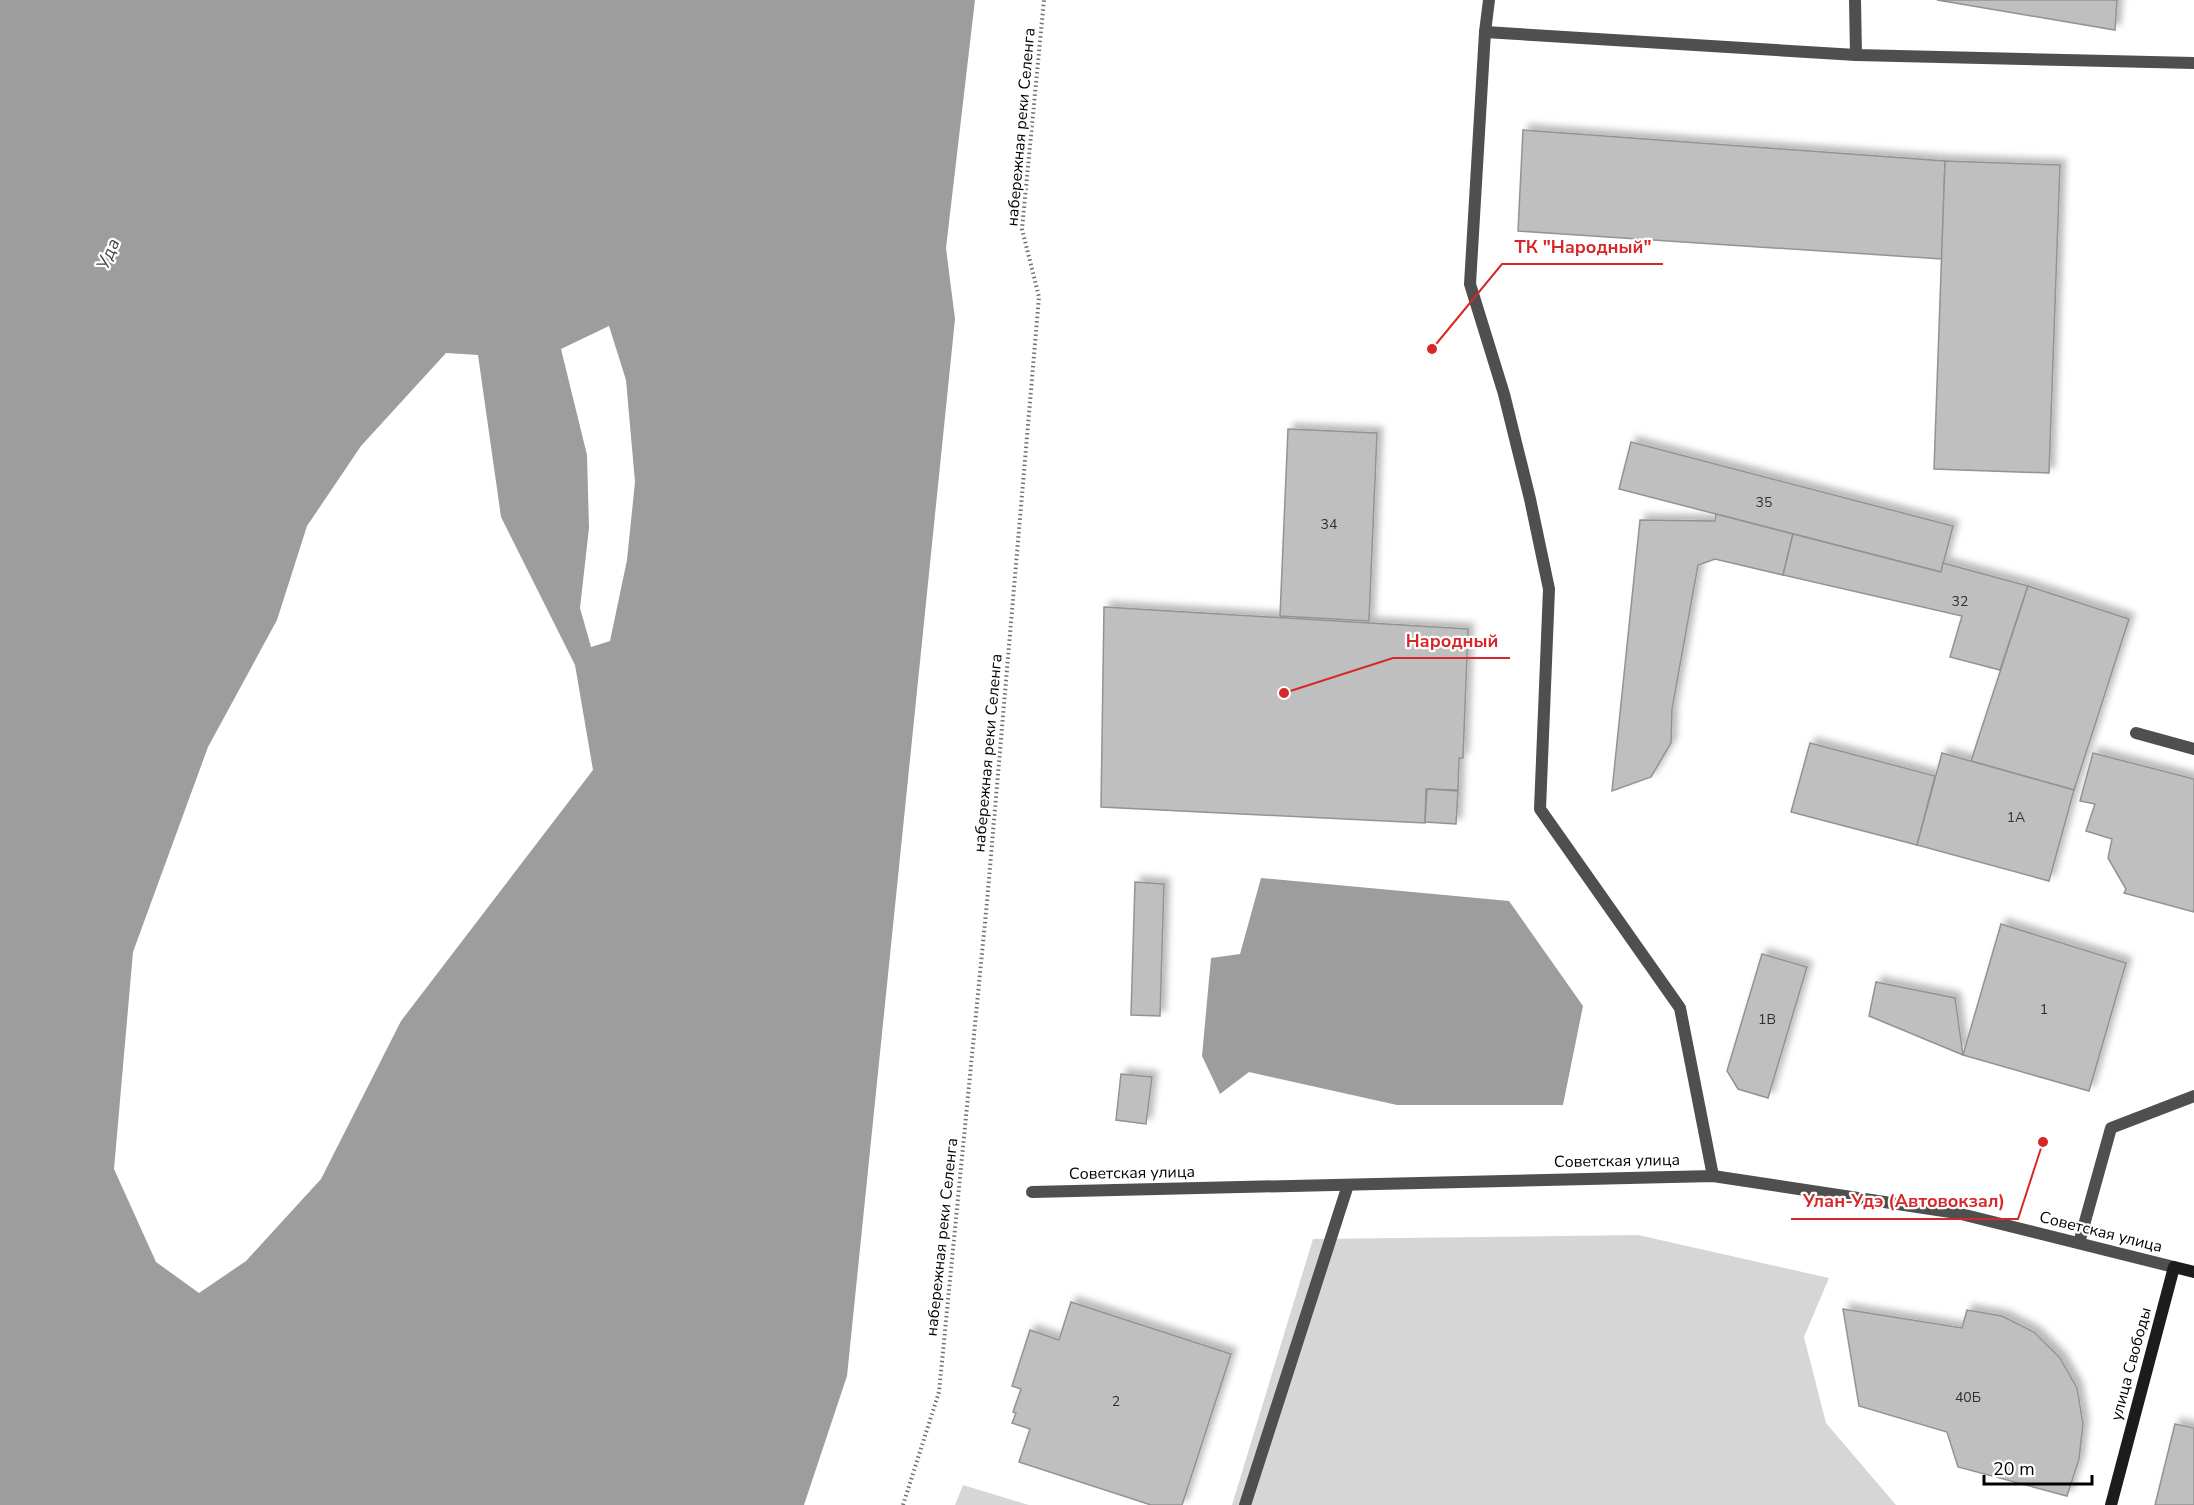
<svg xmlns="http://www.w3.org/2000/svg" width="2194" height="1505" font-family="'Nunito Sans',sans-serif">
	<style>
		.green { fill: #d6d6d6 }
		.water { fill: #9d9d9d; fill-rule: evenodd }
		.building { fill: #bfbfbf; stroke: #939393; stroke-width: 1.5; filter: url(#shadow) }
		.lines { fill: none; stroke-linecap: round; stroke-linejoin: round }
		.path { stroke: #717171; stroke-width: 4; stroke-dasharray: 1.5 3; stroke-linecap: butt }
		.lane { stroke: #4f4f4f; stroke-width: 12 }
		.street { stroke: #4f4f4f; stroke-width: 12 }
		.secondary { stroke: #1c1c1c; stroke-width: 12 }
		.labels { text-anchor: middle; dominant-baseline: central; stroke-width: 4.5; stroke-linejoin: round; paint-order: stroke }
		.number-label { font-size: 14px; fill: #303030 }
		.street-label { font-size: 16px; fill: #000; stroke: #fff }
		.water-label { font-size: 18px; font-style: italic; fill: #3e3e3e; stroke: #fff }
		.leader { fill: none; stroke: #d62828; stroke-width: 2 }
		.callout-dot { fill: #d62828; stroke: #fff; stroke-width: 2 }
		.callout-label { font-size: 18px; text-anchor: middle; font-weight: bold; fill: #d62828; stroke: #fff; stroke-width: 4.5; stroke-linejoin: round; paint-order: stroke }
	</style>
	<defs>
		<filter id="shadow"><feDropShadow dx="5.5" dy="-5.5" stdDeviation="3" flood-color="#0004"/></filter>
	</defs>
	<rect width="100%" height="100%" fill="#fff"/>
	<!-- green -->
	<g class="green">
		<path d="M1638,1235L1829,1278L1804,1337L1826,1423L1896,1505H1232L1313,1239Z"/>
		<path d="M963,1485L1029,1505H955Z"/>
	</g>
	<!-- water -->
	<g class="water">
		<path d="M0,0H975L946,248L955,319L847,1376L804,1505H0ZM609,326L626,380L635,482L627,560L610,641L591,647L580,608L589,528L587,455L561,349ZM446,353L478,355L501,517L575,665L593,770L401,1021L321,1179L246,1261L199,1293L156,1262L114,1169L133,952L208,747L277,620L307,526L361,446Z"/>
		<path d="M1261,878L1509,901L1583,1006L1563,1105H1397L1249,1072L1220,1094L1202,1056L1211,958L1240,954Z"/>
	</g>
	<!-- building -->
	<g class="building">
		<path d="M1937,0H2117L2115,30Z"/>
		<path d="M1523,130L1945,161L1942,259L1518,231Z"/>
		<path d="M1945,161L2060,165L2049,473L1934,469Z"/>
		<path d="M1288,429L1377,433L1369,621L1280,616Z"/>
		<path d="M1631,442L1953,526L1941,572L1619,489Z"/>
		<path d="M1716,514L1793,534L1783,575L1715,559L1698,565L1672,709L1671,743L1651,777L1612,791L1640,520L1715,521Z"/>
		<path d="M1793,534L1941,572L1943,563L2028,586L2000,670L1950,657L1962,616L1783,575Z"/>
		<path d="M2028,586L2129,619L2074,790L1971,761Z"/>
		<path d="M1104,607L1468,629L1463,758H1459L1458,790L1426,789L1425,823L1101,807Z"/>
		<path d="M1810,743L1935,776L1917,845L1791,812Z"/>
		<path d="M1942,753L2074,790L2049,881L1917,845Z"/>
		<path d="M2093,753L2194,779V912L2124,893L2126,889L2108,858L2112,839L2086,831L2095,804L2080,801Z"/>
		<path d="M1427,789L1458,791L1456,824L1425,822Z"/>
		<path d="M1135,882L1164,884L1160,1016L1131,1015Z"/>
		<path d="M2001,924L2126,963L2089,1091L1963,1055Z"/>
		<path d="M1762,954L1807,967L1768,1098L1738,1089L1727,1071Z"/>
		<path d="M1876,982L1955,998L1963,1055L1869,1016Z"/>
		<path d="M1121,1074L1152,1077L1146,1124L1116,1120Z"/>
		<path d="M1071,1302L1231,1354L1182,1505H1151L1019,1462L1030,1429L1012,1423L1016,1413L1013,1412L1021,1389L1012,1386L1030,1330L1059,1340Z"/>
		<path d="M1843,1309L1962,1328L1967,1310L2002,1316L2034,1332L2060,1358L2077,1388L2083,1424L2079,1459L2067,1496L1958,1467L1947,1432L1859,1406Z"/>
		<path d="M2175,1424L2194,1428V1505H2155Z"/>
	</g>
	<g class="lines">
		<!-- path -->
		<path class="path" d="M903,1505L939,1392L987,902L1039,297L1022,229L1044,0"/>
		<!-- lane -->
		<g class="lane">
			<path d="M2136,733L2194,749"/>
			<path d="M2079,1243L2111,1128L2194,1096"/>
			<path d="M1245,1505L1348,1185"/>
		</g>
		<!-- street -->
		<g class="street">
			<path d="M1489,0L1485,32L1470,284L1504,394L1530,499L1549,589L1540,809L1680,1008L1713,1176"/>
			<path d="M1855,0L1856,55"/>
			<path d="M1485,32L1856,55L2194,63"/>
			<path d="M1032,1192L1713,1176L1957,1213L2174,1267"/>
		</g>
		<!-- secondary -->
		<path class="secondary" d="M2111,1505L2174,1267L2194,1272"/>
	</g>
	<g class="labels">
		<!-- number labels -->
		<g class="number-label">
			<text x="1764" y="502">35</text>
			<text x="1329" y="524">34</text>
			<text x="1960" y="601">32</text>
			<text x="2016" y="817">1А</text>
			<text x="2044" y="1009">1</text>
			<text x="1767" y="1019">1В</text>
			<text x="1968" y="1397">40Б</text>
			<text x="1116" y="1401">2</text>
		</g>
		<!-- street labels -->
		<g class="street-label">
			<text transform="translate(1021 127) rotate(-85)">набережная реки Селенга</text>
			<text transform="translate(988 753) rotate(-85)">набережная реки Селенга</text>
			<text transform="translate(1617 1161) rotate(-1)">Советская улица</text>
			<text transform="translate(1132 1173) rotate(-1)">Советская улица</text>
			<text transform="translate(2101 1232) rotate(14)">Советская улица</text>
			<text transform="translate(942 1237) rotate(-84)">набережная реки Селенга</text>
			<text transform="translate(2131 1364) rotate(-75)">улица Свободы</text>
		</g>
		<!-- water labels -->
		<g class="water-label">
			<text transform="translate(108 254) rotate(-67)">Уда</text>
		</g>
	</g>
	<!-- callouts -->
	<path class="leader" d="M1432 349L1502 264H1663M1284 693L1393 658H1510M2043 1142L2018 1219H1791"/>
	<g class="callout-dot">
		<circle cx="1432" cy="349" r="6"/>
		<circle cx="1284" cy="693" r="6"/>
		<circle cx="2043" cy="1142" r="6"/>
	</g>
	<g class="callout-label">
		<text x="1583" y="253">ТК "Народный"</text>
		<text x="1452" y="647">Народный</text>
		<text x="1904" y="1207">Улан-Удэ (Автовокзал)</text>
	</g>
	<!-- scale -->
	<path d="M1984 1475v9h108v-9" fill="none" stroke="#000000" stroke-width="3"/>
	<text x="1993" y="1475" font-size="18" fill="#000000" stroke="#ffffff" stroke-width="4.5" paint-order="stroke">20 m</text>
</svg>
